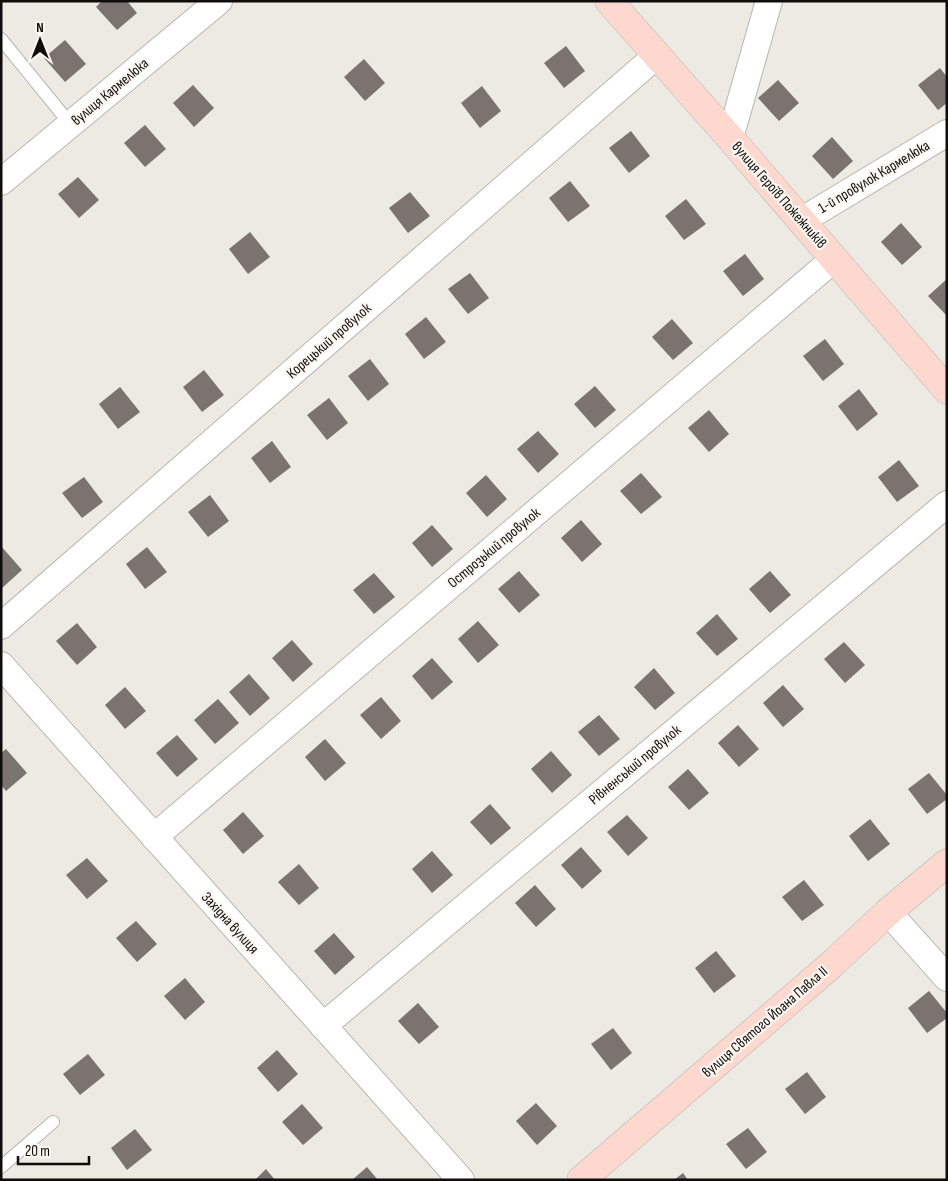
<svg xmlns="http://www.w3.org/2000/svg" width="948" height="1181" font-family="'Sofia Sans Condensed',sans-serif">
	<style>
		.building { fill: #7a7370 }
		.lines { fill: none; stroke-linecap: round; stroke-linejoin: round }
		.lane-casing { stroke: #bab5b0; stroke-width: 14 }
		.street-casing { stroke: #bab5b0; stroke-width: 28 }
		.secondary-casing { stroke: #bab5b0; stroke-width: 29 }
		.lane { stroke: #fff; stroke-width: 12 }
		.street { stroke: #fff; stroke-width: 26 }
		.secondary { stroke: #fdd8cf; stroke-width: 28 }
		.labels { text-anchor: middle; dominant-baseline: central; stroke-width: 4.5; stroke-linejoin: round; paint-order: stroke }
		.street-label { font-size: 15px; fill: #0e0d0b; stroke: #fbf6f0 }
	</style>
	<rect width="100%" height="100%" fill="#ede9e3"/>
	<!-- building -->
	<g class="building">
		<path d="M102,1H127L137,13L117,30L96,7Z"/>
		<path d="M65,40L86,64L65,82L44,58Z"/>
		<path d="M566,46L585,71L564,88L544,63Z"/>
		<path d="M364,59L385,83L365,101L344,77Z"/>
		<path d="M940,68L947,77V103L938,110L918,85Z"/>
		<path d="M778,80L799,103L779,121L758,98Z"/>
		<path d="M193,85L214,108L194,127L173,103Z"/>
		<path d="M482,86L501,111L480,128L461,103Z"/>
		<path d="M145,125L166,149L145,167L124,143Z"/>
		<path d="M631,131L650,156L629,173L609,148Z"/>
		<path d="M832,137L853,161L833,179L812,156Z"/>
		<path d="M78,177L99,200L79,218L58,194Z"/>
		<path d="M570,181L590,206L568,222L549,198Z"/>
		<path d="M410,192L430,216L408,233L389,208Z"/>
		<path d="M686,199L706,224L684,240L665,216Z"/>
		<path d="M901,223L922,247L902,265L881,242Z"/>
		<path d="M250,232L270,257L248,274L229,249Z"/>
		<path d="M745,254L764,279L743,296L723,271Z"/>
		<path d="M470,273L489,298L468,314L448,289Z"/>
		<path d="M947,279V316L928,296Z"/>
		<path d="M426,317L446,342L424,359L405,334Z"/>
		<path d="M672,319L693,343L673,360L652,337Z"/>
		<path d="M825,339L844,364L823,381L803,356Z"/>
		<path d="M370,359L389,384L368,401L348,376Z"/>
		<path d="M204,370L224,395L202,412L183,387Z"/>
		<path d="M595,386L616,410L595,428L574,404Z"/>
		<path d="M120,387L140,412L118,429L99,404Z"/>
		<path d="M859,389L878,414L857,431L838,406Z"/>
		<path d="M329,398L348,423L327,440L307,415Z"/>
		<path d="M709,410L729,434L709,452L688,428Z"/>
		<path d="M538,431L559,454L538,473L517,449Z"/>
		<path d="M272,441L291,467L270,483L251,458Z"/>
		<path d="M899,460L919,486L897,502L878,477Z"/>
		<path d="M641,473L662,497L641,514L620,491Z"/>
		<path d="M486,475L507,499L487,517L466,493Z"/>
		<path d="M84,477L103,502L82,518L62,493Z"/>
		<path d="M210,495L229,521L208,537L188,512Z"/>
		<path d="M581,520L602,544L582,562L561,538Z"/>
		<path d="M432,525L453,549L432,567L412,543Z"/>
		<path d="M1,546L22,570L1,589Z"/>
		<path d="M147,547L167,572L145,589L126,564Z"/>
		<path d="M519,571L540,595L519,613L498,589Z"/>
		<path d="M770,571L791,595L770,613L749,589Z"/>
		<path d="M374,573L395,597L374,614L353,590Z"/>
		<path d="M717,614L738,639L717,656L696,633Z"/>
		<path d="M478,621L499,645L478,663L458,639Z"/>
		<path d="M77,623L97,647L77,665L56,641Z"/>
		<path d="M292,640L313,664L293,682L272,658Z"/>
		<path d="M844,642L865,665L845,683L824,659Z"/>
		<path d="M432,658L453,682L432,700L412,676Z"/>
		<path d="M654,668L675,693L655,710L634,687Z"/>
		<path d="M249,674L270,698L250,716L229,692Z"/>
		<path d="M783,685L804,709L783,727L763,703Z"/>
		<path d="M125,687L146,711L125,729L105,705Z"/>
		<path d="M381,697L401,721L381,739L360,715Z"/>
		<path d="M218,699L239,723L215,744L194,720Z"/>
		<path d="M599,715L620,739L599,756L578,732Z"/>
		<path d="M738,725L759,749L739,767L718,743Z"/>
		<path d="M177,735L198,759L177,777L156,753Z"/>
		<path d="M325,739L346,763L325,781L305,757Z"/>
		<path d="M6,749L27,773L6,791L1,785V753Z"/>
		<path d="M551,751L572,775L552,793L531,769Z"/>
		<path d="M688,769L709,793L689,810L668,787Z"/>
		<path d="M929,773L947,795V799L927,814L908,789Z"/>
		<path d="M490,804L511,828L491,845L470,822Z"/>
		<path d="M243,812L264,836L243,854L223,830Z"/>
		<path d="M627,815L648,838L628,856L607,832Z"/>
		<path d="M870,819L890,844L868,861L849,836Z"/>
		<path d="M581,847L602,871L582,889L561,865Z"/>
		<path d="M432,851L453,875L432,893L412,869Z"/>
		<path d="M87,858L108,881L87,899L66,875Z"/>
		<path d="M299,864L319,888L299,905L278,882Z"/>
		<path d="M804,880L824,905L802,921L782,897Z"/>
		<path d="M535,885L556,909L536,927L515,903Z"/>
		<path d="M136,921L157,944L137,962L116,938Z"/>
		<path d="M334,933L355,957L335,975L314,951Z"/>
		<path d="M716,951L736,976L714,993L695,968Z"/>
		<path d="M185,978L205,1002L185,1020L164,996Z"/>
		<path d="M929,991L947,1013V1018L927,1033L908,1008Z"/>
		<path d="M418,1003L439,1027L419,1044L398,1021Z"/>
		<path d="M613,1028L632,1053L611,1070L591,1044Z"/>
		<path d="M277,1050L298,1074L278,1092L257,1068Z"/>
		<path d="M88,1054L105,1075L80,1095L63,1074Z"/>
		<path d="M807,1072L826,1097L805,1114L785,1089Z"/>
		<path d="M536,1103L557,1126L537,1145L516,1121Z"/>
		<path d="M302,1104L323,1128L303,1145L282,1122Z"/>
		<path d="M748,1128L767,1152L746,1169L726,1144Z"/>
		<path d="M135,1129L152,1150L127,1170L111,1148Z"/>
		<path d="M367,1167L378,1180H352Z"/>
		<path d="M266,1169L275,1180H255Z"/>
		<path d="M683,1173L688,1180H674Z"/>
	</g>
	<g class="lines">
		<defs>
			<g id="lane">
				<path d="M1,39L71,125"/>
				<path d="M1,1167L53,1122"/>
			</g>
			<g id="street">
				<path d="M730,138L769,1"/>
				<path d="M1,182L219,1"/>
				<path d="M801,221L947,133"/>
				<path d="M1,626L656,56"/>
				<path d="M1,665L461,1180"/>
				<path d="M154,837L834,259"/>
				<path d="M888,912L947,978"/>
				<path d="M323,1026L947,504"/>
			</g>
			<g id="secondary">
				<path d="M609,1L730,138L947,390"/>
				<path d="M581,1180L831,965L888,912L947,863"/>
			</g>
		</defs>
		<!-- lane casing -->
		<use href="#lane" class="lane-casing"/>
		<!-- street casing -->
		<use href="#street" class="street-casing"/>
		<!-- secondary casing -->
		<use href="#secondary" class="secondary-casing"/>
		<!-- lane -->
		<use href="#lane" class="lane"/>
		<!-- street -->
		<use href="#street" class="street"/>
		<!-- secondary -->
		<use href="#secondary" class="secondary"/>
	</g>
	<g class="labels">
		<!-- street labels -->
		<g class="street-label">
			<text transform="translate(110 92) rotate(-40)">вулиця Кармелюка</text>
			<text transform="translate(874 177) rotate(-31)">1-й провулок Кармелюка</text>
			<text transform="translate(779 195) rotate(49)">вулиця Героїв Пожежників</text>
			<text transform="translate(329 341) rotate(-41)">Корецький провулок</text>
			<text transform="translate(494 548) rotate(-40)">Острозький провулок</text>
			<text transform="translate(635 765) rotate(-40)">Рівненський провулок</text>
			<text transform="translate(230 923) rotate(48)">Західна вулиця</text>
			<text transform="translate(765 1022) rotate(-41)">вулиця Святого Йоана Павла II</text>
		</g>
	</g>
	<!-- border -->
	<rect width="948" height="1181" fill="none" stroke="#0e0d0b" stroke-width="5"/>
	<!-- north arrow -->
	<g transform="translate(40 40)" stroke="#fbf6f0" stroke-width="4" paint-order="stroke">
	<path d="M0-4L9 19L0 12L-9 19Z" fill="#0e0d0b"/>
	<text y="-8" font-size="14" font-weight="bold" text-anchor="middle" fill="#0e0d0b">N</text>
	</g>
	<!-- scale -->
	<path d="M18 1156v8h71v-8" fill="none" stroke="#0e0d0b" stroke-width="2.5"/>
	<text x="25" y="1156" font-size="15" fill="#0e0d0b" stroke="#fbf6f0" stroke-width="4" paint-order="stroke">20 m</text>
</svg>
